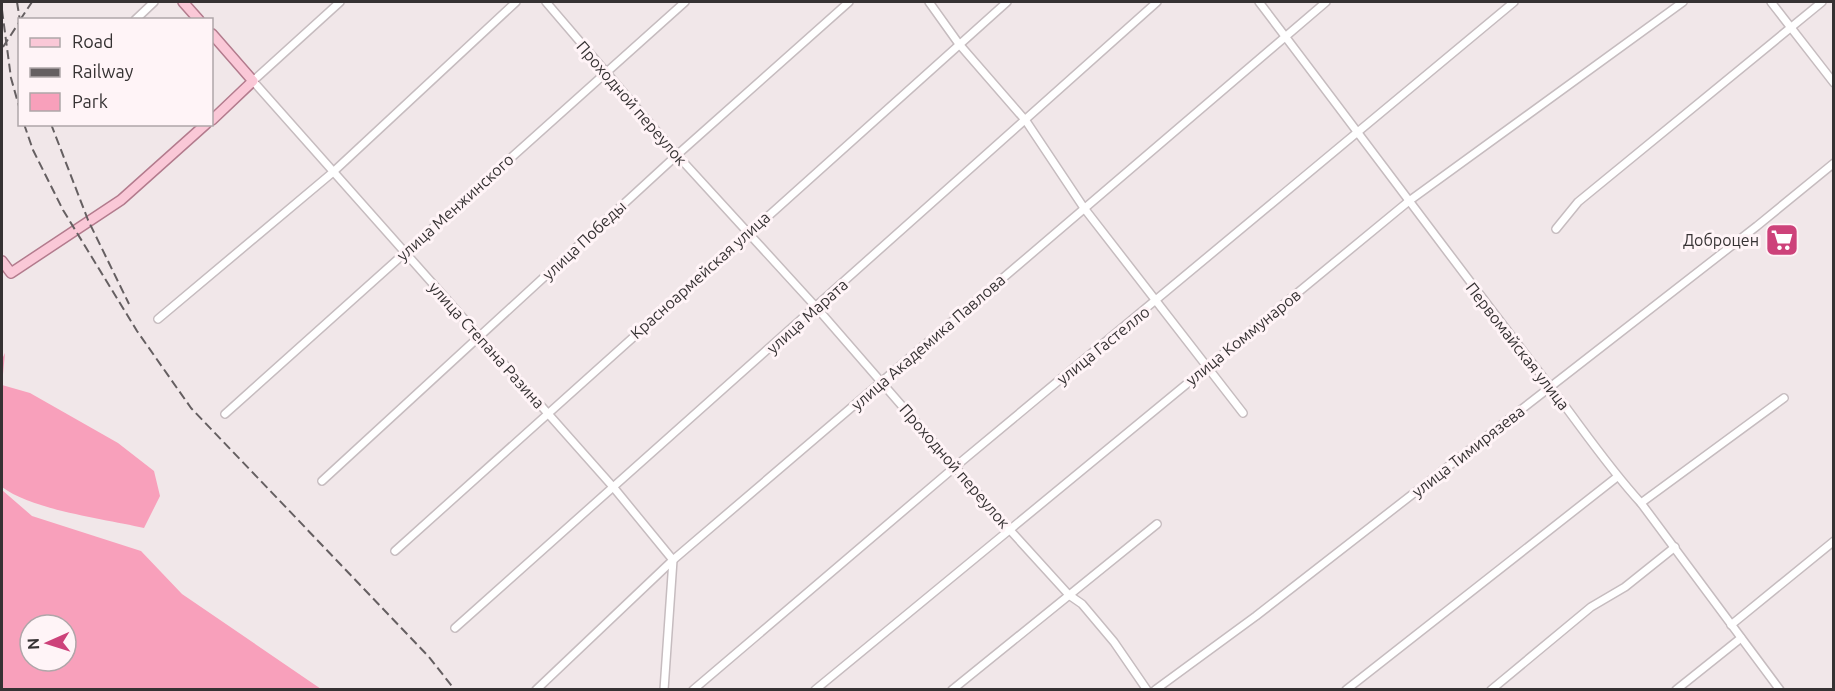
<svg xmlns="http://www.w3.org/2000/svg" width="1835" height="691" font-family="Ubuntu,sans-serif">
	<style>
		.green { fill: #f8a0bb; fill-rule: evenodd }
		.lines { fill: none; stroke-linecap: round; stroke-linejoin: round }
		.minor-casing { stroke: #c6bcbf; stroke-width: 10 }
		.major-casing { stroke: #b37b8d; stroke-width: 12 }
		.minor { stroke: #fff; stroke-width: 7 }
		.major { stroke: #fac8d7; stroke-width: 9 }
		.rail { stroke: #655f61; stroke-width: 2; stroke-dasharray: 9 4.5; stroke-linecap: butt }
		.labels { text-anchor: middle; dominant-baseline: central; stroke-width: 6; stroke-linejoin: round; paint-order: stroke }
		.street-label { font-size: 16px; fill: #363233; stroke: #fff4f7 }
		.poi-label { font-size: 16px; fill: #363233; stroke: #fff4f7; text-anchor: end }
	</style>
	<rect width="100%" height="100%" fill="#f1e7e9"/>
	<!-- green -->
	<g class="green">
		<path d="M5,353L2,385L30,393L118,443L154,471L160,496L144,528C105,519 32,510 2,487V359Z"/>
		<path d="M2,490L32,516L141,551L182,594L321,689H2ZM30,625H66V661H30Z"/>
	</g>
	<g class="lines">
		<defs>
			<g id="minor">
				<path d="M340,2L253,81L614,488L673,560L664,690"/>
				<path d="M546,2L677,155L816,307L1009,529L1069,595L1082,604L1114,642L1147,690"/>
				<path d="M929,2L959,44L1026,121L1084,208L1243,413"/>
				<path d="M1259,2C1356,129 1451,258 1549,385C1580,425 1607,466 1641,503L1780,690"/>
				<path d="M1771,2L1834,83"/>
				<path d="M135,20L154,2"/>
				<path d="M1556,229L1578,202L1822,2"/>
				<path d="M158,319L332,173L516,2"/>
				<path d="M225,414L685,2"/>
				<path d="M322,481L677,155L849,2"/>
				<path d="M1641,503L1784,398"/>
				<path d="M395,551L1007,2"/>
				<path d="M1731,625L1834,541"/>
				<path d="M455,628L1157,2"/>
				<path d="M536,690L673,560L1326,2"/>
				<path d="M693,690L956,466L1514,2"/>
				<path d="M815,690L1409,201L1683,2"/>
				<path d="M952,690L1157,524"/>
				<path d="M1155,690L1256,616L1757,226L1834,163"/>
				<path d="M1346,690L1617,477"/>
				<path d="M1491,690L1591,607L1625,587L1675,547"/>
				<path d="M1676,690L1741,638"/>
			</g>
			<g id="major">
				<path d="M183,2L199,20"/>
				<path d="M212,34L253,81L212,120"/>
				<path d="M2,261L11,273L121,200L206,124"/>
			</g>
		</defs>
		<!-- minor casing -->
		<use href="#minor" class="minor-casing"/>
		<!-- major casing -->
		<use href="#major" class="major-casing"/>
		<!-- minor -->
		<use href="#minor" class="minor"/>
		<!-- major -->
		<use href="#major" class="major"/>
		<!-- rail -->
		<g class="rail">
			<path d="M17,2L20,21"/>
			<path d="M2,10L11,78L20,110"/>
			<path d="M20,20L32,2"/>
			<path d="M3,47L20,21"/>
			<path d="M24,124L33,150L63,210L137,331L191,408L429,657L455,690"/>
			<path d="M51,124L88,220L129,304"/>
		</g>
	</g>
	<!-- icons -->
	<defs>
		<symbol id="supermarket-square" viewBox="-11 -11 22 22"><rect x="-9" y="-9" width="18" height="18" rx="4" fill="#cd427a" stroke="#fff4f7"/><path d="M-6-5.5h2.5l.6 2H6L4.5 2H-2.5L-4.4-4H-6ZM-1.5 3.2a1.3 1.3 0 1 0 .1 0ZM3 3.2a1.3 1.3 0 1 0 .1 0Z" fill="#fff"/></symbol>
	</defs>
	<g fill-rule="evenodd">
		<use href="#supermarket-square" x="1763" y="221" width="38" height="38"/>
	</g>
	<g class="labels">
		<!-- street labels -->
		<g class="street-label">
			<text transform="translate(632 103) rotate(49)">Проходной переулок</text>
			<text transform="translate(455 207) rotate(-42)">улица Менжинского</text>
			<text transform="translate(584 240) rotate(-43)">улица Победы</text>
			<text transform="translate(700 275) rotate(-42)">Красноармейская улица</text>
			<text transform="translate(807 316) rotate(-42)">улица Марата</text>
			<text transform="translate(1243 337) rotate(-39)">улица Коммунаров</text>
			<text transform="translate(928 342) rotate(-41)">улица Академика Павлова</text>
			<text transform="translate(487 345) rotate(48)">улица Степана Разина</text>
			<text transform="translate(1103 345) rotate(-39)">улица Гастелло</text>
			<text transform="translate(1518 346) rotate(52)">Первомайская улица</text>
			<text transform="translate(1468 451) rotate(-38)">улица Тимирязева</text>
			<text transform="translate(955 466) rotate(49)">Проходной переулок</text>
		</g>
		<!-- poi labels -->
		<g class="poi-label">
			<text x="1759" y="240">Доброцен</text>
		</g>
	</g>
	<!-- border -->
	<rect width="1835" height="691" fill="none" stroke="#363233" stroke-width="6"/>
	<!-- legend -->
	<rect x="18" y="18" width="195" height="108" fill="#fff4f7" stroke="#afa6a9" stroke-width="1.5"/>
	<rect x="30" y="38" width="30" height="9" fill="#fac8d7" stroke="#afa6a9" stroke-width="1.5"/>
	<text x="72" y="48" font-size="18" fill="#363233">Road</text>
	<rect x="30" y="68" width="30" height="9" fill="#655f61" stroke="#afa6a9" stroke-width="1.5"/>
	<text x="72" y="78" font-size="18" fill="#363233">Railway</text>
	<rect x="30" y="93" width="30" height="18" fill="#f8a0bb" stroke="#afa6a9" stroke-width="1.5"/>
	<text x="72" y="108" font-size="18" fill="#363233">Park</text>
	<!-- north arrow -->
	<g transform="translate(48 643) rotate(267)"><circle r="28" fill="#fff4f7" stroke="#afa6a9" stroke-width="1.5"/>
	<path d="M0-4.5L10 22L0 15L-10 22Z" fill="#cd427a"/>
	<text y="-9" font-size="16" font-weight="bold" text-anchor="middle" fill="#363233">N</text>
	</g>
</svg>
